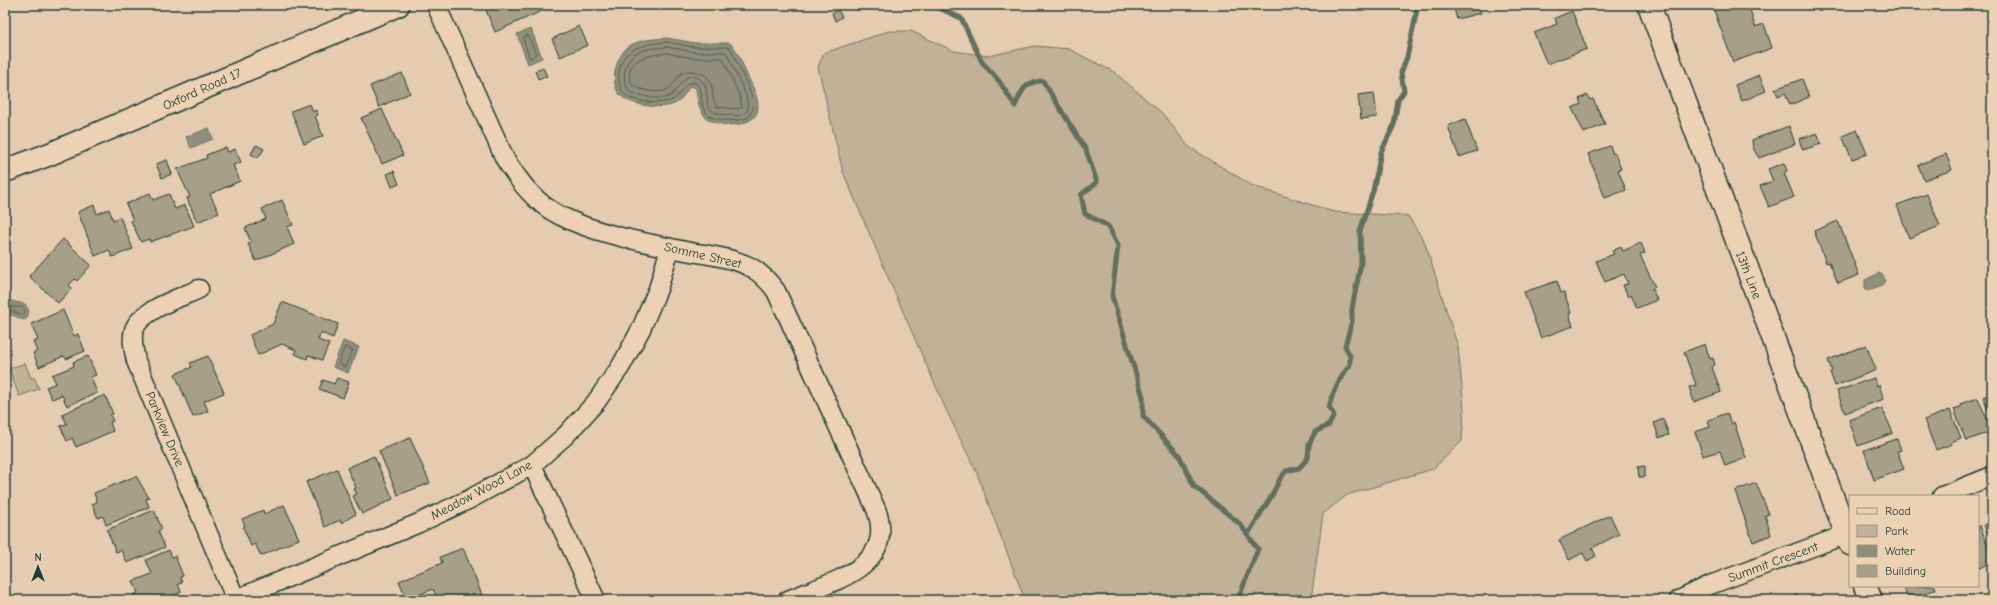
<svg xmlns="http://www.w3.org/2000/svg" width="1997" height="605" font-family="'Comic Neue',sans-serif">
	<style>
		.green { fill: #c0b198; stroke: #707766 }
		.water { fill: #918f7b; stroke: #636e5f }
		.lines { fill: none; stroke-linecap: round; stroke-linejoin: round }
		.shore { stroke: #4d5e50; stroke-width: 1 }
		.stream { stroke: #636e5f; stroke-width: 5 }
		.building { fill: #a89f89; stroke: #1f3d34 }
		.minor-casing { stroke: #1f3d34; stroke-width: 21 }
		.secondary-casing { stroke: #1f3d34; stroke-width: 25 }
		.minor { stroke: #edd1b4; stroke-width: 18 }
		.secondary { stroke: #edd1b4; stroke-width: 22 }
		.labels { text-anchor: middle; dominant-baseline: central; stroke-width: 4; stroke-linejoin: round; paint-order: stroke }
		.street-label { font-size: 13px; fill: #1f3d34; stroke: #edd1b4 }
	</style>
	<rect width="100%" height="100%" fill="#e5cbaf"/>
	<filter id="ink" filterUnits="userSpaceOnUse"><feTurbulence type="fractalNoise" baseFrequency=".025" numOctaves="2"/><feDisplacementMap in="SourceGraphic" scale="8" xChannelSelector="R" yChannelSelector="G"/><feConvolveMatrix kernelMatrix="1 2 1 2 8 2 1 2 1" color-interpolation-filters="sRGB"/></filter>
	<g filter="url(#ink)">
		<!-- green -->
		<g class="green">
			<path d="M889,31H911L954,51L988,56L1035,46L1069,49L1114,72L1162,113L1189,147L1253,186L1334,212L1408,216L1425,243L1458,347L1464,409L1462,441L1433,469L1347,495L1323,514L1311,600H1025L976,471L948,414L897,298L843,172L818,67L824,53Z"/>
			<path d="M25,363L31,378L34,377L39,389L19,396L9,369Z"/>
		</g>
		<!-- water -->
		<g class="water">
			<path d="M531,29L542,58L528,64L517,34Z"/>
			<path d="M667,38L695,43H730C739,52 742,64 747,75C752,85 758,96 758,107C758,130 711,129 703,114C698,106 697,97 696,88L690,86C686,92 681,101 674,104C661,110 628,105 619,94C609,80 617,53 631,45C641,39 656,39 667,38Z"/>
			<path d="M209,128L213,139L191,148L186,137Z"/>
			<path d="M1879,273L1883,275L1885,280L1883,284L1868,291L1865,288V280Z"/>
			<path d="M5,300L25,304L29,311L27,318L24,320L12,315L5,316Z"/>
			<path d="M343,341L359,347L348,373L333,367Z"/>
		</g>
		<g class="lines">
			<!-- shore -->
			<g class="shore">
				<path d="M528,35L536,54L531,58L529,57L523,38Z"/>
				<path d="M667,42L694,47H729L732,51L751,94L754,107L748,118C738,121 714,123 706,113C700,105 702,95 700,86C686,74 683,95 672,100C663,105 635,102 627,96C619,91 618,79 619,71C623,46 646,44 667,42Z"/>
				<path d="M667,47L694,52H726L746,95L748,110C743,116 737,116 730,115C698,113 712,102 704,83C686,63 680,90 670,96C659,102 640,95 630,92C620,82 624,60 636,53C645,48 657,48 667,47Z"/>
				<path d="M667,53L693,58H723L740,97L742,108L737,109L717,107C710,98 715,86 708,78C705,75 701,73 697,72C677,67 679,81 668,89C660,95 639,90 632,85C621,59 649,55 667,53Z"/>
				<path d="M5,304L13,307H22L25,311L23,315L12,311L5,312"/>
				<path d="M345,347L353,350L345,367L339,363Z"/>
			</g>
			<!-- stream -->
			<g class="stream">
				<path d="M932,5L961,18L982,62L999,81L1015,106C1022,91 1024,81 1043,81L1086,150L1097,182L1081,195L1085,214L1108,226L1118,245L1112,296L1143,397V416L1179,455L1194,486L1240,524L1258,549L1240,594L1235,600"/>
				<path d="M1248,534L1271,497L1280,479L1286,471L1299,468L1308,458L1309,445L1315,432L1329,425L1334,415L1329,407C1333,390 1339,378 1350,365V356L1345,346L1352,321V308L1361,263L1360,231L1373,191L1381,152L1394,125L1398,100L1404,91L1401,73L1407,57L1418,5"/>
			</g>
		</g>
		<!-- building -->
		<g class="building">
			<path d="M492,5H555L495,32L485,8Z"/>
			<path d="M1453,5H1478L1481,13L1457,19Z"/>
			<path d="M1712,5L1749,6L1755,27L1764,24L1772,48L1733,62Z"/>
			<path d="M838,10L842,17L835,21L832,13Z"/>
			<path d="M1572,11L1587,49L1547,64L1534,33L1557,24L1555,18Z"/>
			<path d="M579,26L588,45L560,57L552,39Z"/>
			<path d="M543,68L547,76L538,79L535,71Z"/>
			<path d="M402,73L410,93L379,107L370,86Z"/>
			<path d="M1759,75L1766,91L1742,101L1735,85Z"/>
			<path d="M1802,79L1809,97L1790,105L1785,93L1778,96L1775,89Z"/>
			<path d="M1374,93L1377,117L1361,119L1358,95Z"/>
			<path d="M1587,95L1590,100L1593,99L1605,124L1584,133L1572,108L1581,104L1579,99Z"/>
			<path d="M310,104L313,112L316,110L318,115L315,116L323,136L304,144L291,111Z"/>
			<path d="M382,109L403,155L382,164L361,118Z"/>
			<path d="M1465,119L1477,151L1459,157L1448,126Z"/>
			<path d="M1789,126L1795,144L1759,158L1753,148L1752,140Z"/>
			<path d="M1857,130L1867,154L1852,159L1842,136Z"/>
			<path d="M1817,133L1821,144L1803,150L1799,139Z"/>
			<path d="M256,145L264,149L258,158L251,154Z"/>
			<path d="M1610,146L1613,154L1615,153L1621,169L1618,170L1626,190L1605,198L1588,154Z"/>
			<path d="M226,147L228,152L235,149L241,162L233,165L240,181L210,194L219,213L197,222L187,198L190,197L177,169L207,158L206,155Z"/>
			<path d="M1946,154L1952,170L1924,180L1918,165Z"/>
			<path d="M167,160L172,174L162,178L156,164Z"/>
			<path d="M1784,163L1787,171L1784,173L1794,197L1769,207L1760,186L1773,181L1768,169Z"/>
			<path d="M394,171L399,184L392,187L387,174Z"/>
			<path d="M150,193L153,200L169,194L175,209L185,205L194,226L150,242L149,239L141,242L131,221L133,220L126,204Z"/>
			<path d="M1927,194L1940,226L1909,238L1897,205Z"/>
			<path d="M282,200L293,225L287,227L294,244L256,261L248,244L251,242L245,228L266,219L262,209Z"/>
			<path d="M94,205L97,214L109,209L113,220L120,217L133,249L112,257L109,250L95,256L78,212Z"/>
			<path d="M1838,221L1859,275L1838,283L1829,262L1826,263L1814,231Z"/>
			<path d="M63,239L91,265L77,281L75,279L69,285L72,288L58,303L29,276Z"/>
			<path d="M1641,243L1645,253L1640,255L1655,287L1652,289L1657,300L1637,308L1631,294L1628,296L1623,285L1628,284L1624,274L1605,282L1596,261L1614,254L1612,251L1621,247L1623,251Z"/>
			<path d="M1557,281L1561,293L1564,292L1571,313L1569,314L1573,326L1541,338L1524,292Z"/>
			<path d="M282,302L338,324L333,338L321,333L318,340L329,344L322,360L308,355L307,359L295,354L296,350L282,344L258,355L250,335L273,324Z"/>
			<path d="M63,310L74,336L78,334L85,351L66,359L64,356L39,367L33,353L37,351L33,342L38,340L31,324Z"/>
			<path d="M1705,344L1710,359L1713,358L1715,365L1712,367L1721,392L1694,402L1689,387L1696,385L1684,352Z"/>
			<path d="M1866,345L1876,370L1835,386L1830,372L1832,371L1828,360Z"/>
			<path d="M88,356L96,375L91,377L97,393L67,406L62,395L52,399L46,387L56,383L52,375L74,366L73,362Z"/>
			<path d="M208,356L224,393L204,401L208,411L193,417L175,374L192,367L190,363Z"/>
			<path d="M337,378L349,382L343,398L319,389L323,380L334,384Z"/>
			<path d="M1874,378L1877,386L1879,385L1884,399L1845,413L1837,391Z"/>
			<path d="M1992,391V419L1983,397L1991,394L1990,392Z"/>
			<path d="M105,395L113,414L110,415L113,421L110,422L113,431L76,447L72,438L67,441L60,426L67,424L62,414Z"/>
			<path d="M1978,398L1992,431L1966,441L1954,409L1961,407L1960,404Z"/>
			<path d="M1882,408L1893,433L1858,446L1849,420Z"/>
			<path d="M1950,410L1961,438L1951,442L1952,444L1936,450L1924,420Z"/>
			<path d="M1727,413L1731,424L1734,422L1746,458L1725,466L1720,451L1703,456L1695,432L1710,427L1708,420Z"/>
			<path d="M1663,419L1669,435L1659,438L1654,423Z"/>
			<path d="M410,438L430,483L398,495L379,451Z"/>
			<path d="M1897,439L1901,450L1897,451L1904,469L1874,480L1864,450Z"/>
			<path d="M374,456L393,499L362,514L353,496L357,494L354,489L356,488L347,468Z"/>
			<path d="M1645,466V477H1639L1638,467Z"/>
			<path d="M337,469L356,514L341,523L340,520L325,527L306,482Z"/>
			<path d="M136,476L149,498L146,499L149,507L106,525L103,516L98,518L92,504L97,502L94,493Z"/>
			<path d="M1756,483L1769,514L1765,515L1771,535L1753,542L1735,491Z"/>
			<path d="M284,505L299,539L261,556L255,544L251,546L243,527L245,526L242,519L263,510L264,514Z"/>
			<path d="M154,510L162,529L158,531L165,547L127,563L121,550L116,552L107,530Z"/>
			<path d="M1610,515L1619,534L1592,548L1596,556L1587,561L1583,553L1569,560L1559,540Z"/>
			<path d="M1992,522V545L1984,525Z"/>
			<path d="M1978,526H1980L1992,556V561L1978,569Z"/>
			<path d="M463,548L482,595L470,600H438L433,589L407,600L399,581L442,563L440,557Z"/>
			<path d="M169,550L172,557L175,556L183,576L180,577L182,583L178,584L181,592L163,600H135L133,595L138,593L133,581L152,574L146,560Z"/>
			<path d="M1903,586H1935L1936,589L1909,600Z"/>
			<path d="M1797,595L1799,600H1783Z"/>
		</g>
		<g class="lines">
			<defs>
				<g id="minor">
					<path d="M436,5L505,159C519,181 535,203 559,215C597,235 649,243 691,252C708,255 727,257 744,264C757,269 768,280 776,291L876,509C898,568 830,582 788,600"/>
					<path d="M199,289C182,297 140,310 134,330C131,340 134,351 136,361L236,600"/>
					<path d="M532,465L596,600"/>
					<path d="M1942,496L1992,476"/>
					<path d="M234,600L419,523L470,499L532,465L566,435L596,402L621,366L641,329L658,289L670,248"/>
					<path d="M1679,600L1710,585L1850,533"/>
				</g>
				<g id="secondary">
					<path d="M1649,5L1850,544"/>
					<path d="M5,171L50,154L398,5"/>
					<path d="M1865,586L1871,600"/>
				</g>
			</defs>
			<!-- minor casing -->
			<use href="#minor" class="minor-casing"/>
			<!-- secondary casing -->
			<use href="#secondary" class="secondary-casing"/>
			<!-- minor -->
			<use href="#minor" class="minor"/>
			<!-- secondary -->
			<use href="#secondary" class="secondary"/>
		</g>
	</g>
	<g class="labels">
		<!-- street labels -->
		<g class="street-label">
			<text transform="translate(202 89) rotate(-24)">Oxford Road 17</text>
			<text transform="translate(703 255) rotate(13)">Somme Street</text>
			<text transform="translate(1749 275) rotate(69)">13th Line</text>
			<text transform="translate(165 429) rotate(67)">Parkview Drive</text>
			<text transform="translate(481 490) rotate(-28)">Meadow Wood Lane</text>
			<text transform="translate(1773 562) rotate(-20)">Summit Crescent</text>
		</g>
	</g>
	<!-- margin -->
	<rect width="1997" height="605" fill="none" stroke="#edd1b4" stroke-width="20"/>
	<rect x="10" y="10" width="1977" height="585" fill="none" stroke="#1f3d34" stroke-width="1.5" filter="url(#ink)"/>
	<!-- legend -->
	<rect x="1849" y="495" width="130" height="92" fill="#edd1b4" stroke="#9b9681"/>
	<rect x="1857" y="508" width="20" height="6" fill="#edd1b4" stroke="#9b9681"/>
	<text x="1885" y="515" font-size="12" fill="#1f3d34">Road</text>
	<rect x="1857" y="525" width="20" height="12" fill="#c0b198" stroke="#9b9681"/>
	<text x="1885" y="535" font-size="12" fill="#1f3d34">Park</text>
	<rect x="1857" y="545" width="20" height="12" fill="#918f7b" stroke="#9b9681"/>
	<text x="1885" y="555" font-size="12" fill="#1f3d34">Water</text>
	<rect x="1857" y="565" width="20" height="12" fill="#a89f89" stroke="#9b9681"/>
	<text x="1885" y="575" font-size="12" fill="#1f3d34">Building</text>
	<!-- north arrow -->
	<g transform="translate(38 567)" stroke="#edd1b4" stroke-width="3" paint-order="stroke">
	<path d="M0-3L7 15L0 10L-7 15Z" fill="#1f3d34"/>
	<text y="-6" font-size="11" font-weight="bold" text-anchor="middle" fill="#1f3d34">N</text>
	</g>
</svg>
